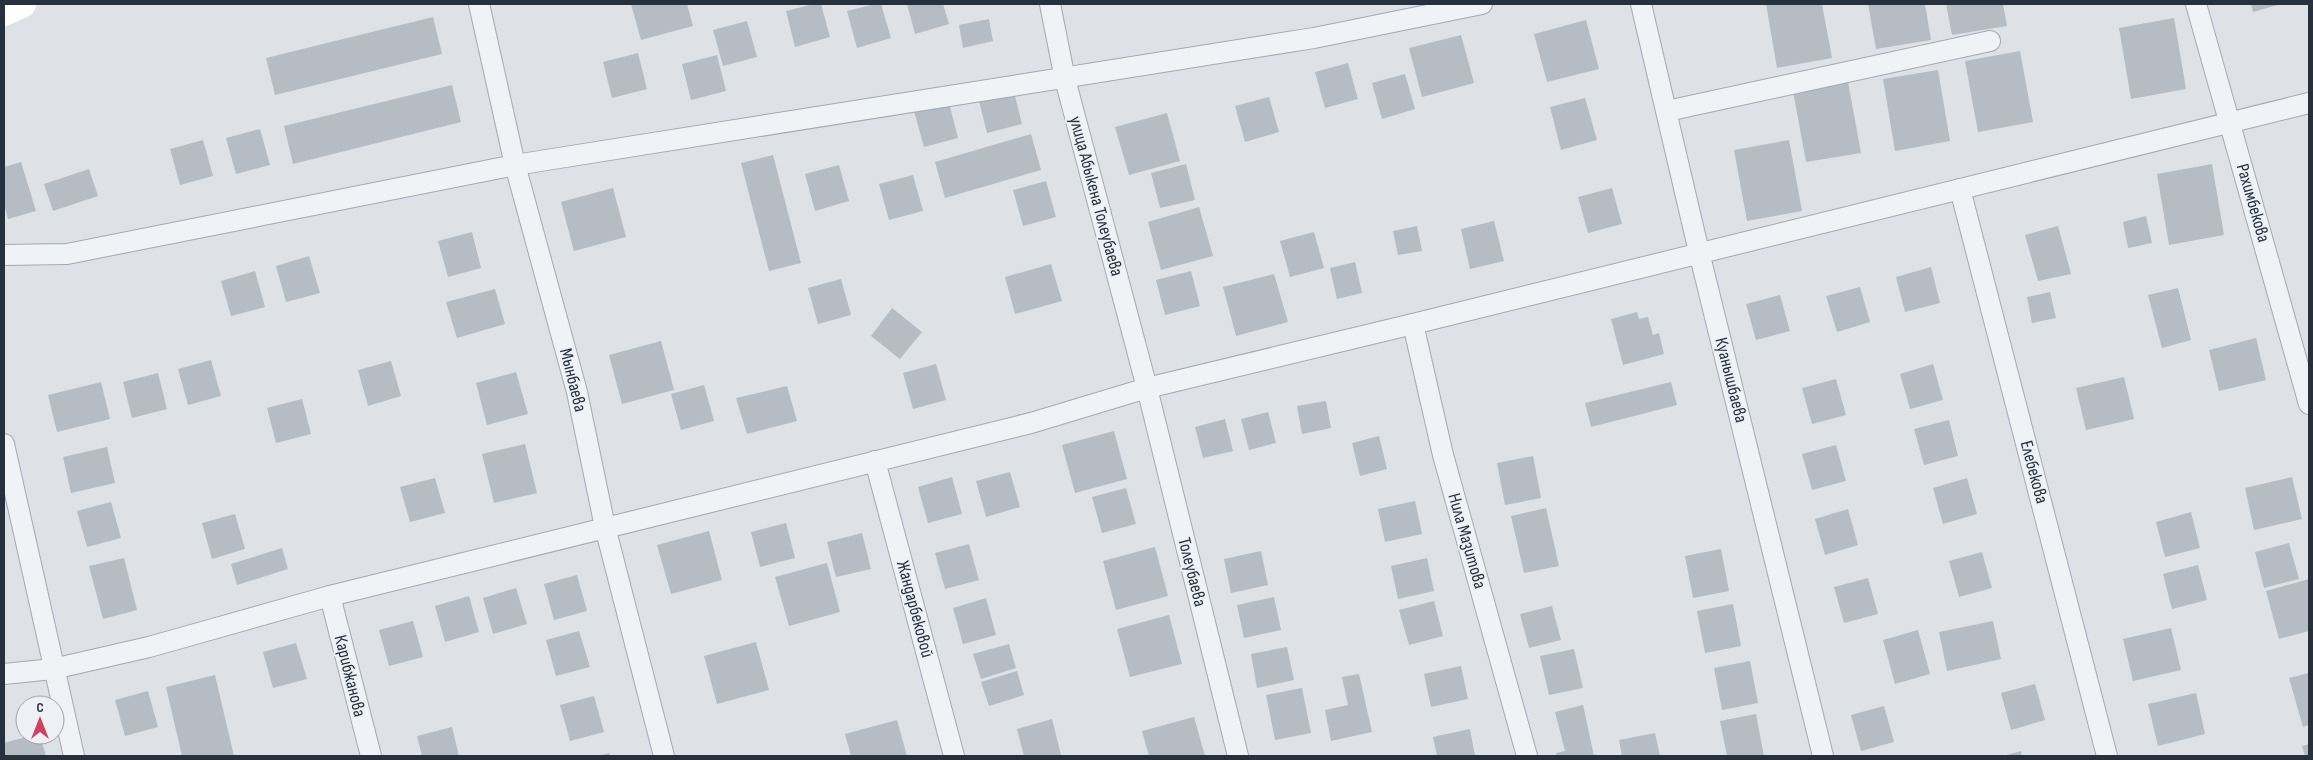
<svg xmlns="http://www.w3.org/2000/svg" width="2313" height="760" font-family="'Sofia Sans Condensed',sans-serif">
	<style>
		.building { fill: #b5bcc4 }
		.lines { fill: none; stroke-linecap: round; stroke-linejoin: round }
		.minor-casing { stroke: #a3a9b1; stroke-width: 22 }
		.minor { stroke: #f0f3f6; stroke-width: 20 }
		.secondary { stroke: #fff; stroke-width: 28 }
		.labels { text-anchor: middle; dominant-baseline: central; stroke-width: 4; stroke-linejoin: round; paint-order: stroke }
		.street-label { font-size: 18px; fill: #27313e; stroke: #edf1f5 }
	</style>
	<rect width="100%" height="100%" fill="#dee2e7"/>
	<!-- building -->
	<g class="building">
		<path d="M631,4H687L693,26L641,40Z"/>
		<path d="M814,4H821L830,37L795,47L786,11Z"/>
		<path d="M875,4H881L891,38L857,48L847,11Z"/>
		<path d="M907,4H943L949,24L915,34Z"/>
		<path d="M1766,4H1822L1832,58L1777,68Z"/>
		<path d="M1868,4H1925L1931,40L1876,49Z"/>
		<path d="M1946,4H2003L2007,26L1952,35Z"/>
		<path d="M2251,4H2281L2253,12Z"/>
		<path d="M433,17L442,54L275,95L266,58Z"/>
		<path d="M2174,18L2186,89L2131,99L2119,28Z"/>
		<path d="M989,19L993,41L963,48L959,25Z"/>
		<path d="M1586,20L1599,69L1547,82L1534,34Z"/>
		<path d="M747,21L757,57L723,66L713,30Z"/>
		<path d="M1461,35L1474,83L1422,97L1409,48Z"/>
		<path d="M2020,51L2033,122L1978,132L1965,61Z"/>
		<path d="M638,53L647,89L612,98L603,62Z"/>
		<path d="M717,55L726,91L691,100L682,64Z"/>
		<path d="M1348,63L1358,99L1325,108L1315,72Z"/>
		<path d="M1938,70L1950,141L1895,151L1883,79Z"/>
		<path d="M1405,74L1415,109L1382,119L1372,83Z"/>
		<path d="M1848,82L1861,153L1806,162L1793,91Z"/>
		<path d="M452,85L461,122L293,164L284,126Z"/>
		<path d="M1013,88L1022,124L987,133L978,97Z"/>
		<path d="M1269,97L1279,132L1245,142L1235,106Z"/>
		<path d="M1585,98L1597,140L1561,150L1550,107Z"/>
		<path d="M949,103L958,138L924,147L914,111Z"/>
		<path d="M1167,113L1180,161L1129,175L1115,127Z"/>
		<path d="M260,129L270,165L236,174L226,138Z"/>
		<path d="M1031,134L1041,170L945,198L935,162Z"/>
		<path d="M203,140L213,176L180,185L170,149Z"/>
		<path d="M1789,140L1802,211L1747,221L1734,150Z"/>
		<path d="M773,155L801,263L769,271L741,163Z"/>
		<path d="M21,162L36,211L8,219L4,204V167Z"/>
		<path d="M1186,164L1195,200L1160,208L1151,173Z"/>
		<path d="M2212,164L2224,235L2169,245L2157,174Z"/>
		<path d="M839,165L849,201L815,211L805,174Z"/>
		<path d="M89,169L98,196L53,211L44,184Z"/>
		<path d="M913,175L923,211L889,220L879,184Z"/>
		<path d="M1046,181L1056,217L1023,226L1013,190Z"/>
		<path d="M613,188L626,237L574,251L561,202Z"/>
		<path d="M1612,188L1622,224L1588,233L1578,197Z"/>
		<path d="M1199,207L1213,256L1161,270L1148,222Z"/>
		<path d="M2146,216L2152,243L2128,248L2123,222Z"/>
		<path d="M1494,221L1504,261L1470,269L1461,229Z"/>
		<path d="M1417,226L1422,251L1398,255L1393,231Z"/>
		<path d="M2058,226L2071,274L2038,281L2025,235Z"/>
		<path d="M472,232L481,268L448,277L438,241Z"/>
		<path d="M1314,232L1324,268L1290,277L1280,241Z"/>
		<path d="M309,256L320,293L286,302L276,266Z"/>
		<path d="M1355,262L1362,293L1337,299L1330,268Z"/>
		<path d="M1051,264L1062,301L1015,314L1005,277Z"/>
		<path d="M1931,267L1940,303L1905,312L1896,277Z"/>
		<path d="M255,271L265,307L231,316L221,281Z"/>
		<path d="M1191,271L1200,306L1165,315L1156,280Z"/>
		<path d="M1274,274L1288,322L1236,336L1223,287Z"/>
		<path d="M841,279L851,315L818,324L808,288Z"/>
		<path d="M1860,287L1870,322L1837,332L1826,296Z"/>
		<path d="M2178,288L2191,340L2162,348L2148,295Z"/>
		<path d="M495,289L505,324L457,338L446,302Z"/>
		<path d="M2050,292L2056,318L2032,323L2027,297Z"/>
		<path d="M1780,295L1790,331L1756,340L1746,304Z"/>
		<path d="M892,308L922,332L900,359L871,336Z"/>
		<path d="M1637,312L1639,319L1648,317L1653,335L1659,333L1664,354L1623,365L1611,319Z"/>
		<path d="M2256,338L2266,380L2219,391L2209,350Z"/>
		<path d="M661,341L674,390L622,404L609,355Z"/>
		<path d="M211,360L221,396L188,405L178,369Z"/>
		<path d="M391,361L401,396L368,406L358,370Z"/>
		<path d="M936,364L946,400L913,409L903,373Z"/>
		<path d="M1933,364L1943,400L1910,409L1900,374Z"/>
		<path d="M516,372L528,414L487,425L476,383Z"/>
		<path d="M158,373L167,409L132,418L123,382Z"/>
		<path d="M2124,377L2134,419L2086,430L2076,388Z"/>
		<path d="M1836,379L1846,415L1812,424L1802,388Z"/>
		<path d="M101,382L110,419L57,432L48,395Z"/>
		<path d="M1671,382L1677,405L1591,427L1585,403Z"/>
		<path d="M704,385L714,421L681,430L671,394Z"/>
		<path d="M787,386L797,421L747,434L736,398Z"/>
		<path d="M302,399L311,434L276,443L267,408Z"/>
		<path d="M1326,401L1331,428L1302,434L1297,406Z"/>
		<path d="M1268,412L1276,443L1249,450L1241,419Z"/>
		<path d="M1225,419L1233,451L1203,458L1195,427Z"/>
		<path d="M1949,420L1958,456L1924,465L1914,429Z"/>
		<path d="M1114,431L1127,479L1075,493L1062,445Z"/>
		<path d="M1379,436L1387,469L1360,476L1352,443Z"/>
		<path d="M525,444L537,493L494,503L482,454Z"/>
		<path d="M1836,445L1846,481L1812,490L1802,454Z"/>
		<path d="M107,447L115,483L71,493L63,457Z"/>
		<path d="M1533,456L1541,498L1505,505L1497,463Z"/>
		<path d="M1010,472L1020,507L986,517L976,481Z"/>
		<path d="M952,477L962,514L928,523L918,487Z"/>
		<path d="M2292,477L2302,519L2254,530L2245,488Z"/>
		<path d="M435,478L445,513L410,522L400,487Z"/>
		<path d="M1967,478L1977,514L1943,524L1933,488Z"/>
		<path d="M1126,488L1136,524L1102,533L1092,497Z"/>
		<path d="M1415,501L1422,534L1385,542L1378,509Z"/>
		<path d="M111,502L121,538L87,547L77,511Z"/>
		<path d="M1546,508L1559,566L1524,573L1511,516Z"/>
		<path d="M1848,509L1858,545L1825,555L1815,519Z"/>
		<path d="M2191,512L2200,548L2165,557L2156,522Z"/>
		<path d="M235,514L245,549L212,559L202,523Z"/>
		<path d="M786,523L795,558L760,567L751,532Z"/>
		<path d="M709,531L722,580L671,594L657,545Z"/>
		<path d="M862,533L871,569L836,577L827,542Z"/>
		<path d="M2289,543L2299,579L2264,588L2255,552Z"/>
		<path d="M969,544L979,580L945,589L935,553Z"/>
		<path d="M1155,547L1168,596L1116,610L1103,561Z"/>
		<path d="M282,548L288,569L237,585L231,564Z"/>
		<path d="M1721,549L1729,591L1693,598L1685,556Z"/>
		<path d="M1261,551L1268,585L1231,593L1224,559Z"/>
		<path d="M1982,552L1992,588L1959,597L1949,561Z"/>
		<path d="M124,558L137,610L103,619L89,566Z"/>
		<path d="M1427,558L1434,591L1398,599L1391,566Z"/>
		<path d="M827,563L840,612L789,626L775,577Z"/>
		<path d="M2198,565L2207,600L2172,609L2163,574Z"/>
		<path d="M577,575L587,611L554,620L544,584Z"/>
		<path d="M1868,578L1878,614L1844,623L1834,587Z"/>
		<path d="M2309,579V631L2279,639L2266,591Z"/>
		<path d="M516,588L527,624L493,634L483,598Z"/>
		<path d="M469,596L479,632L445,642L435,606Z"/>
		<path d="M1274,597L1281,630L1244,638L1237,605Z"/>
		<path d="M986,598L996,635L963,644L953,608Z"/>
		<path d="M1434,601L1443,636L1409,645L1399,610Z"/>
		<path d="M1733,604L1741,646L1705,653L1697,611Z"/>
		<path d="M1552,606L1561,640L1529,648L1520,614Z"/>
		<path d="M1169,615L1182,664L1130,677L1117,629Z"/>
		<path d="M413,621L423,657L389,666L379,630Z"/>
		<path d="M1993,621L2001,659L1947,671L1939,632Z"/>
		<path d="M2171,628L2181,670L2133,681L2123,639Z"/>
		<path d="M1918,630L1930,674L1895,684L1883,640Z"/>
		<path d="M579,631L590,667L556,676L546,640Z"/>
		<path d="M756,642L769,690L717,704L704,656Z"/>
		<path d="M296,643L307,679L273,688L263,652Z"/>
		<path d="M1009,644L1016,668L981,679L973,654Z"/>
		<path d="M1287,647L1294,680L1257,688L1251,654Z"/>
		<path d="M1574,649L1583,688L1549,695L1540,656Z"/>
		<path d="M1750,661L1758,703L1722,710L1714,668Z"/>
		<path d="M1461,666L1468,699L1431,707L1424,674Z"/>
		<path d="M1017,671L1024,695L989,706L981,682Z"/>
		<path d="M2309,673V725L2303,727L2289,678Z"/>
		<path d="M1359,674L1372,732L1331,741L1325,710L1348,705L1342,677Z"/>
		<path d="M215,675L234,756H182L166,687Z"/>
		<path d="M2035,684L2045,720L2011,730L2001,693Z"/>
		<path d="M1302,688L1311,733L1275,740L1266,695Z"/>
		<path d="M148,691L158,727L125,736L115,700Z"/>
		<path d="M2196,693L2205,734L2158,746L2148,704Z"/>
		<path d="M594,696L604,732L570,741L560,705Z"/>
		<path d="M1583,705L1594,756H1557L1556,753L1565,751L1555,712Z"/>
		<path d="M1884,706L1894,742L1861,751L1851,715Z"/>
		<path d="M1756,714L1764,756H1727L1720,721Z"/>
		<path d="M1194,717L1205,756H1149L1142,731Z"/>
		<path d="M1052,719L1061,755L1024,756L1017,729Z"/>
		<path d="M897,720L907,756H851L845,734Z"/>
		<path d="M452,727L459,756H422L417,736Z"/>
		<path d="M1470,729L1475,756H1437L1433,737Z"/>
		<path d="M1655,733L1660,756H1622L1619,740Z"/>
		<path d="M33,735H40L46,756H4V743Z"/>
		<path d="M2309,744V756H2305L2302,746Z"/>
		<path d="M2021,751L2022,756H2003Z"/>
		<path d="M609,753L610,756H598Z"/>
	</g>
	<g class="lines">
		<defs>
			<g id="minor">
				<path d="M479,4L515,165L577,392L605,527L664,756"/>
				<path d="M1050,4L1065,79L1147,388L1238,756"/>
				<path d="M1641,4L1699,252L1823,756"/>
				<path d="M2196,4L2309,404"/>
				<path d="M1667,111L1990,41"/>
				<path d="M1960,189L2107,756"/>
				<path d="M4,255L67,254L515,165L1314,38L1482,4"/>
				<path d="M1413,324L1443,455L1527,756"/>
				<path d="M4,444L74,756"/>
				<path d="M875,461L954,756"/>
				<path d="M330,596L371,756"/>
				<path d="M4,674L53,669L149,647L330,596L1031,423L1147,388L1413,324L2309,103"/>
			</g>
		</defs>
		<!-- minor casing -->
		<use href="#minor" class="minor-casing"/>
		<!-- minor -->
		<use href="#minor" class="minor"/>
		<!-- secondary -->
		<path class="secondary" d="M4,12L22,4"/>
	</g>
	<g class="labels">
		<!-- street labels -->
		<g class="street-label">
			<text transform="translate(1096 196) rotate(75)">улица Абыкена Толеубаева</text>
			<text transform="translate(2253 203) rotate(74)">Рахимбекова</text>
			<text transform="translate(573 380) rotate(76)">Мынбаева</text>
			<text transform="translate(1731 380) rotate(76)">Куанышбаева</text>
			<text transform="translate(2034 472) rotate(75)">Елебекова</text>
			<text transform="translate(1467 541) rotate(74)">Нила Мазитова</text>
			<text transform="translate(1192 572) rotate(76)">Толеубаева</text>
			<text transform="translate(915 609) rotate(75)">Жандарбековой</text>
			<text transform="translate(350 676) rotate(76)">Карибжанова</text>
		</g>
	</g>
	<!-- border -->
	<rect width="2313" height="760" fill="none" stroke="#27313e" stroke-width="10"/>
	<!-- north arrow -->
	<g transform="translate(40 720)"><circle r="24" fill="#edf1f5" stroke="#9ea4ac"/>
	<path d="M0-4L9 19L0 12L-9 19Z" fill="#cd4261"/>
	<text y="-8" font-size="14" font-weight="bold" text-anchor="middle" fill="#27313e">С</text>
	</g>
</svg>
